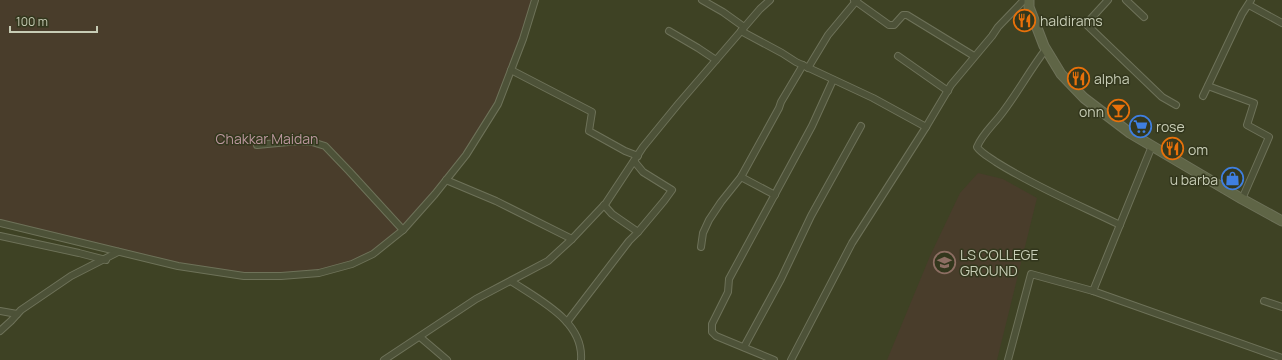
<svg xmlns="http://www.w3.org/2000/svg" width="1282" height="360" font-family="Manrope,sans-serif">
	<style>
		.green { fill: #493d2b }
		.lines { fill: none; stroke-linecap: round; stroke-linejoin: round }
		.street-casing { stroke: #6e7259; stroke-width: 8 }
		.secondary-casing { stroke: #6e7259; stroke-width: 11 }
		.street { stroke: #4d5238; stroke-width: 6 }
		.secondary { stroke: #5f6546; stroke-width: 9 }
		.labels { text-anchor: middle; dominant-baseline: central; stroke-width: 3; stroke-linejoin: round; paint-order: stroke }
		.poi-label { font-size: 14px; fill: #c7ccb5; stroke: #33371d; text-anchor: start }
		.park-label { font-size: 14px; fill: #bc979e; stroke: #33371d }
	</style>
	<rect width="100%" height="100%" fill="#3e4224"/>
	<!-- green -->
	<g class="green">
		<path d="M0,0H535L498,104L466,155L403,230L373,254L319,273L244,276L178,266L0,223Z"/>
		<path d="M978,173L1003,179L1037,198L997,360H887L930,256L960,193Z"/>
	</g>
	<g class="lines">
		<defs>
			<g id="street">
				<path d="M702,0L723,12L744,27"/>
				<path d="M854,0L889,25H894L903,15H907L974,56"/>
				<path d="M1108,0L1086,24L1162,97L1176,105"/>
				<path d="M1126,0L1144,17"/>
				<path d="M1249,5L1282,23"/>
				<path d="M669,31L698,48L716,60"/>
				<path d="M741,31L782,53L796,62L873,98L926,127L951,85L992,36L998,27L1024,0"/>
				<path d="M1046,49C1029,71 1016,96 999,117C991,127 982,135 977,147C981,153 989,157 996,162C1034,186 1079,205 1120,225"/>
				<path d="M898,56L948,91"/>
				<path d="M808,68L828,35L857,0"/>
				<path d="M511,70L592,112L589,131L625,151L638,156"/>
				<path d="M1208,86L1254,103L1247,125L1269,137L1242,199"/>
				<path d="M1203,96L1242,14L1251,0"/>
				<path d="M257,145L299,141L312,142L325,146L349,171L403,230"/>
				<path d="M741,177L775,195"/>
				<path d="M446,180L496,201L572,239"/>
				<path d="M604,205L612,214L638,232"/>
				<path d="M0,223L178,266L244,276H281L319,273L352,264L373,254L403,230L435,194L466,155L498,104L523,39L535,0"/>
				<path d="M0,236L79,253L106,260"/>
				<path d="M701,247L703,233L709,220L721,202L741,177L779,108L781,102L803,65"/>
				<path d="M511,281C539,300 584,321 581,360"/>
				<path d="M1093,291L1152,146"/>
				<path d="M1264,301L1282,307"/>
				<path d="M0,311L17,314"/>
				<path d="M567,322L629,241L638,232L664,201L672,190L643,172L634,161"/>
				<path d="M0,331L11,321L21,310L71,276L118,252"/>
				<path d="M420,337L447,360"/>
				<path d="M744,347L781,279L811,216L861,126"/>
				<path d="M384,360L476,299L548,261L572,239L606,203L643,147L679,103L760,9L770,0"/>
				<path d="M774,360L716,336L712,332V324L728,292L729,279L812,126L833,80"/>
				<path d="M791,360L852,243L926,127"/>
				<path d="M1008,360L1031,274L1093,291L1282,358"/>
			</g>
			<path id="secondary" d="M1029,0V7L1044,46L1061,74L1084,98L1130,133L1242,199L1282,221"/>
		</defs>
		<!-- street casing -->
		<use href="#street" class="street-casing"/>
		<!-- secondary casing -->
		<use href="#secondary" class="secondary-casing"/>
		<!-- street -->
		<use href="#street" class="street"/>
		<!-- secondary -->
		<use href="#secondary" class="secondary"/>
	</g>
	<!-- icons -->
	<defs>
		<symbol id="restaurant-ring" viewBox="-11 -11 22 22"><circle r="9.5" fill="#33371d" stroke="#e8710a" stroke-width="1.5"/><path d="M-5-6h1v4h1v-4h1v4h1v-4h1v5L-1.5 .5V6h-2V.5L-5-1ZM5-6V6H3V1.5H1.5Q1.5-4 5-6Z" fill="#e8710a"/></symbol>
		<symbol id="bar-ring" viewBox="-11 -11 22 22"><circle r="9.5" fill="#33371d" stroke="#e8710a" stroke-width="1.5"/><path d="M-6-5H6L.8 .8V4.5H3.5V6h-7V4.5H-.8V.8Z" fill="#e8710a"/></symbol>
		<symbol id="supermarket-ring" viewBox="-11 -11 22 22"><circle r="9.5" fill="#33371d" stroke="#3f7fe0" stroke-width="1.5"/><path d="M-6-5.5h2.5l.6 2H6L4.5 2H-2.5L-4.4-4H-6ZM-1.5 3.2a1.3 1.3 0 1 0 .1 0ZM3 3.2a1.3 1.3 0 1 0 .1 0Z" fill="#3f7fe0"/></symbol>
		<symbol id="shop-ring" viewBox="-11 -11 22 22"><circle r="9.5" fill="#33371d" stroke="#3f7fe0" stroke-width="1.5"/><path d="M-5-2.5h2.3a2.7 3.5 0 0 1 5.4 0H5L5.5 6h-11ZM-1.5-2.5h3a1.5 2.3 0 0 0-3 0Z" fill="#3f7fe0"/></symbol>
		<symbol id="university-ring" viewBox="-11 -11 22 22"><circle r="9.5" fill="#33371d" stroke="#8d6e63" stroke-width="1.5"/><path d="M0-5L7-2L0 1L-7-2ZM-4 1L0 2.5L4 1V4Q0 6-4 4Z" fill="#8d6e63"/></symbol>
	</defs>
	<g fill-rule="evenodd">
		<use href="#restaurant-ring" x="1012" y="8" width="25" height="25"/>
		<use href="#restaurant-ring" x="1066" y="66" width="25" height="25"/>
		<use href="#bar-ring" x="1106" y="98" width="25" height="25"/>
		<use href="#supermarket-ring" x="1128" y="114" width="25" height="25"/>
		<use href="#restaurant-ring" x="1160" y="136" width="25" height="25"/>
		<use href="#shop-ring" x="1220" y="166" width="25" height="25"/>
		<use href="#university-ring" x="932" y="250" width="25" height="25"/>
	</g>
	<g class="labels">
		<!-- poi labels -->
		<g class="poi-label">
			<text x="1040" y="20">haldirams</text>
			<text x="1094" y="78">alpha</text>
			<text x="1104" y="111" text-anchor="end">onn</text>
			<text x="1156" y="126">rose</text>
			<text x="1188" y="149">om</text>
			<text x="1218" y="179" text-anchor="end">u barba</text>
			<text x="960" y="254">LS COLLEGE<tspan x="960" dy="16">GROUND</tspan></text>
		</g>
		<!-- park labels -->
		<g class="park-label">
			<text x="267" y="138">Chakkar Maidan</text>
		</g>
	</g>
	<!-- scale -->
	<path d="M10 26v6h87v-6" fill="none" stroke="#c7ccb5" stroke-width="2"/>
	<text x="16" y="26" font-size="12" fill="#c7ccb5" stroke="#33371d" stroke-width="3" paint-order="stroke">100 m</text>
</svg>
